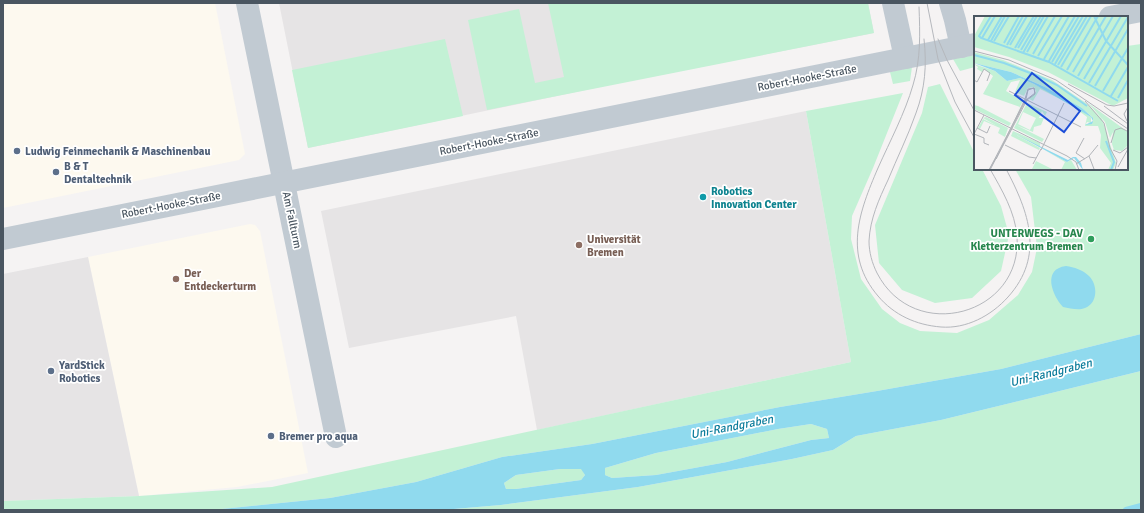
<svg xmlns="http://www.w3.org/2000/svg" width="1144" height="513" font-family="Signika,sans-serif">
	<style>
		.commercial { fill: #fdf9ef }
		.education { fill: #e6e4e5 }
		.green { fill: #c3f1d5 }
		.water { fill: #90daee; fill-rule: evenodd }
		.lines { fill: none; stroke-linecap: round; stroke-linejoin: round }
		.stream { stroke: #90daee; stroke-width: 6 }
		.minor { stroke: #c1cad2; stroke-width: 22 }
		.tram { stroke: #b5b8bd; stroke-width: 1 }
		.service-dot { fill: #5c6f8a; stroke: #fff; stroke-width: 1.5 }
		.culture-dot { fill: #0f9aa8; stroke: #fff; stroke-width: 1.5 }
		.leisure-dot { fill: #2e9e5b; stroke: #fff; stroke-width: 1.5 }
		.education-dot { fill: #8d6e63; stroke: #fff; stroke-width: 1.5 }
		.labels { text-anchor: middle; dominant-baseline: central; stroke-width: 3.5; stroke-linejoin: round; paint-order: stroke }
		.street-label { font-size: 11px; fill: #4a5661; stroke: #fff }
		.service-label { font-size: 11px; font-weight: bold; fill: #4e5e75; stroke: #fff; text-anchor: start }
		.culture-label { font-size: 11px; font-weight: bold; fill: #0d838f; stroke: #fff; text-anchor: start }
		.leisure-label { font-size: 11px; font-weight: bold; fill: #27864d; stroke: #fff; text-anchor: end }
		.education-label { font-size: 11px; font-weight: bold; fill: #785e54; stroke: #fff; text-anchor: start }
		.water-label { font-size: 12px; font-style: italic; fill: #0c7c9b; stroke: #fff }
		.inset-river { fill: none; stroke: #90daee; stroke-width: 2 }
		.inset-road { fill: none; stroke: #b1b4b9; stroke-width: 1 }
		.view { fill: #1d4ed8; fill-opacity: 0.15; stroke: #1d4ed8; stroke-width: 2 }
		.inset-edge { fill: none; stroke: #4a5661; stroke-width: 2 }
	</style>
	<rect width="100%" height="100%" fill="#f5f3f3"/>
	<!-- commercial -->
	<g class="commercial">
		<path d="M3,3H215L245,154L239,160L3,208Z"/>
		<path d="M250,224L255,225L260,231L308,473L237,487L139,496L88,257Z"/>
	</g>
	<!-- education -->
	<g class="education">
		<path d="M279,3H868L874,33L609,85L308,148Z"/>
		<path d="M806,111L851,362L537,430L516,316L349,348L321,211Z"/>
		<path d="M88,257L139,496L3,501V274Z"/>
	</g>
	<!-- green -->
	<g class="green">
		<path d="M548,3H868L874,33L487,110L468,20L519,9L535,83L564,77Z"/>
		<path d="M445,39L463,116L308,148L292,70Z"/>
		<path d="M1141,44V334L1001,369L877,391L780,407L592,444L502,457L416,482L330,498L212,510H3V501L139,496L272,487L851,362L806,111L903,93L873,168L852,216L851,239L861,279L882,309L900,323L920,331L957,333L989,320L1018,295L1032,272L1037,248L1031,197L1015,169H1127V46Z"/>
		<path d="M975,55V67L960,71L953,59Z"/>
		<path d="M912,67L910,81L893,84L890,72Z"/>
		<path d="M940,84L975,154V169H982L1001,206L1009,235L1001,271L972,298L935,303L902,290L879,263L875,225L922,113L928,87Z"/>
		<path d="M1141,371V510H442L501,505L638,487L792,459L833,450L856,436L941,420Z"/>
		<path d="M811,424L827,429L829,438L811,440L727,462L656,475L612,478L605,475V468L656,453L778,429Z"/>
		<path d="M560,469H582L585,475L581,480L516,489H506L504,483L516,475Z"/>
	</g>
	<!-- water -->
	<g class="water">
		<path d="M1066,266C1074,267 1083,270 1089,276C1098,285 1098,303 1085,308C1078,311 1070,308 1063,307C1052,295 1042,269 1066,266Z"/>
		<path d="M1141,334V371L941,420L856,436L833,450L792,459L638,487L501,505L442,510H212L330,498L416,482L502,457L592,444L780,407L877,391L1001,369ZM811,424L827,429L829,438L811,440L727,462L656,475L612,478L605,475V468L656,453L778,429ZM560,469H581L585,475L581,480L516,489H506L504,483L516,475Z"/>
	</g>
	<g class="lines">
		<!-- stream -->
		<path class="stream" d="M1126,510L1141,506"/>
		<!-- minor -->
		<g class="minor">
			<path d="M247,3L336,437"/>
			<path d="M893,3L905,58"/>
			<path d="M950,3L955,20L961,47"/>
			<path d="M1110,17L1141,11"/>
			<path d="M3,239L975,44"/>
		</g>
		<!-- tram -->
		<g class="tram">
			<path d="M927,3L938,59L955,102L975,139"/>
			<path d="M919,7C920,33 921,59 913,85C905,113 890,141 878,168C859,212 843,255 878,296C894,315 916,325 941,327C966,329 991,316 1008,297C1045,256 1029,212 1006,169"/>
			<path d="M924,39C927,65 925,89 916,113C908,136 897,158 888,180C879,199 870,219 869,241C869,252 872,263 877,273C914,345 1023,315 1017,236C1015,212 1002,190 990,169"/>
			<path d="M938,39L947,60L975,112"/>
		</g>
	</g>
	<!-- markers -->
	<g class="service-dot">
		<circle cx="17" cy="151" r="4"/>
		<circle cx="56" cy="172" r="4"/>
		<circle cx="51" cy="371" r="4"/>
		<circle cx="271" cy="436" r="4"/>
	</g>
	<circle class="culture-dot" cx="703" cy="197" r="4"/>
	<circle class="leisure-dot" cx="1091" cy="239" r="4"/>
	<g class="education-dot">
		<circle cx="579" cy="245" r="4"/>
		<circle cx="176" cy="279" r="4"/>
	</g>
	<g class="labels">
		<!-- street labels -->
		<g class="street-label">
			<text transform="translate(807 78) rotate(-11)">Robert-Hooke-Straße</text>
			<text transform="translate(489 142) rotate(-11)">Robert-Hooke-Straße</text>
			<text transform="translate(171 205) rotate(-11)">Robert-Hooke-Straße</text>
			<text transform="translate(292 220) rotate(78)">Am Fallturm</text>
		</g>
		<!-- service labels -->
		<g class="service-label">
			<text x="25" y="151">Ludwig Feinmechanik &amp; Maschinenbau</text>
			<text x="64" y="166">B &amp; T<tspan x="64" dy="13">Dentaltechnik</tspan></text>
			<text x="59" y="365">YardStick<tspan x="59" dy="13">Robotics</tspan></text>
			<text x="279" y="436">Bremer pro aqua</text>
		</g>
		<!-- culture labels -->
		<g class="culture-label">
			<text x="711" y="191">Robotics<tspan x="711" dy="13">Innovation Center</tspan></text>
		</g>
		<!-- leisure labels -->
		<g class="leisure-label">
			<text x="1083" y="233">UNTERWEGS - DAV<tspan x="1083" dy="13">Kletterzentrum Bremen</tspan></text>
		</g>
		<!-- education labels -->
		<g class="education-label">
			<text x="587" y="239">Universität<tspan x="587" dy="13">Bremen</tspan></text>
			<text x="184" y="273">Der<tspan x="184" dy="13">Entdeckerturm</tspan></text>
		</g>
		<!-- water labels -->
		<g class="water-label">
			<text transform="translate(1051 373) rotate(-14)">Uni-Randgraben</text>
			<text transform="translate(732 427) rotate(-11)">Uni-Randgraben</text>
		</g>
	</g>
	<!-- overview -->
	<g transform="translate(974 16)">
		<rect width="154" height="154" fill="#f5f3f3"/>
		<path d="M11,0H154V82L139,90L74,56L35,41L0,31V20ZM0,36L29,44L78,64L112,87L128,103L142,147L139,154H134L137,147L126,132L127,119L124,110H111L113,101L94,87L66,73L59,85L55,83L62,76L60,71L54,72L50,80L41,76L46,64L37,66L32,75L49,85L38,106L46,91L9,78L19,60L10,53L8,56L3,53L4,51L0,48L21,55L33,65L46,62L60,68L92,85L117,101V107L113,106L112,108H118L119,105L118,101L108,92L69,70L37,56L0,47ZM53,87L73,96L71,100L68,95L65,102H70L67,109L60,111L59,116L42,109L70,123L68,126L40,112ZM49,96L62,102L56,114L44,108ZM114,87L154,116V129L148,135L140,134L138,128L139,116L136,122L131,106ZM0,89L4,90L37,107L35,110L0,93ZM12,101L34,112L31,121L24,117L26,112L10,105L6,113L4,112L9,103L23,110L9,102ZM39,115L66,127V131L39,117L66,132L65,134L37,120ZM69,133L93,146L97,144L103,154H87L91,146ZM62,145L80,154L58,153Z" fill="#c3f1d5" fill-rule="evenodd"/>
		<path d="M0,47L37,56L71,71L108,92L119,102V106L118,108L111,109L97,136L111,109L119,105L117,101L60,68L46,62L33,65L21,55ZM39,117L94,144L99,141H102L107,147L109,154L100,142L93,146Z" fill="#90daee"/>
		<path class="inset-river" d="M17,0L5,20L7,22L75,46L144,85M120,0L132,25L154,49M8,22L21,0M14,24L28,0M17,25L31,0M20,25L35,0M30,27L45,0M33,29L49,0M36,29L53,0M41,32L60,0M44,32L63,0M47,34L67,0M53,36L74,0M49,37L70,0M59,38L81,0M0,39L30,47L64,60L83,69L113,90M64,40L88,0M70,43L95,0M75,45L101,0M78,46L105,0M81,48L109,0M84,49L113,0M87,51L117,0M93,54L124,0M99,56L132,0M104,60L139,0M110,63L147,0M115,67L154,1M121,70L154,13M129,75L154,32M137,80L154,51M144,82L154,64M132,125L140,146L137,154"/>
		<path class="inset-road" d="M0,35L35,44L82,64L154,113M0,64L3,66L10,53L16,57L13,65M94,68L133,89L140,90L154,87M35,75L107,111M51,83L22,143L53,84M51,83L54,73L60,72L61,78L53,84M111,85L130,107L136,132L143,145L141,154M130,90L154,108M0,94L93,140L102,146L105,154M153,105L150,98L154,91M3,112L13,117L16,110M0,118L10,99M0,118L10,122V127L15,129M110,122L102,137L111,143M137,127L141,114L147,112L153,115M31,129L55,141L62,142M67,134L90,87M139,134L146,137L154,131M115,140L120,153M59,148L67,133M102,148L115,140L124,129M144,151L154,133M15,154L22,142M15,154L52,83L54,74L60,72L61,77L52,84L16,154"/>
		<path class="view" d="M58,57L106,95L90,116L41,79Z"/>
		<rect width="154" height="154" class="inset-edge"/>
	</g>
	<!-- border -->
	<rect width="1144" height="513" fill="none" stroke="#4a5661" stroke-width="8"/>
</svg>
